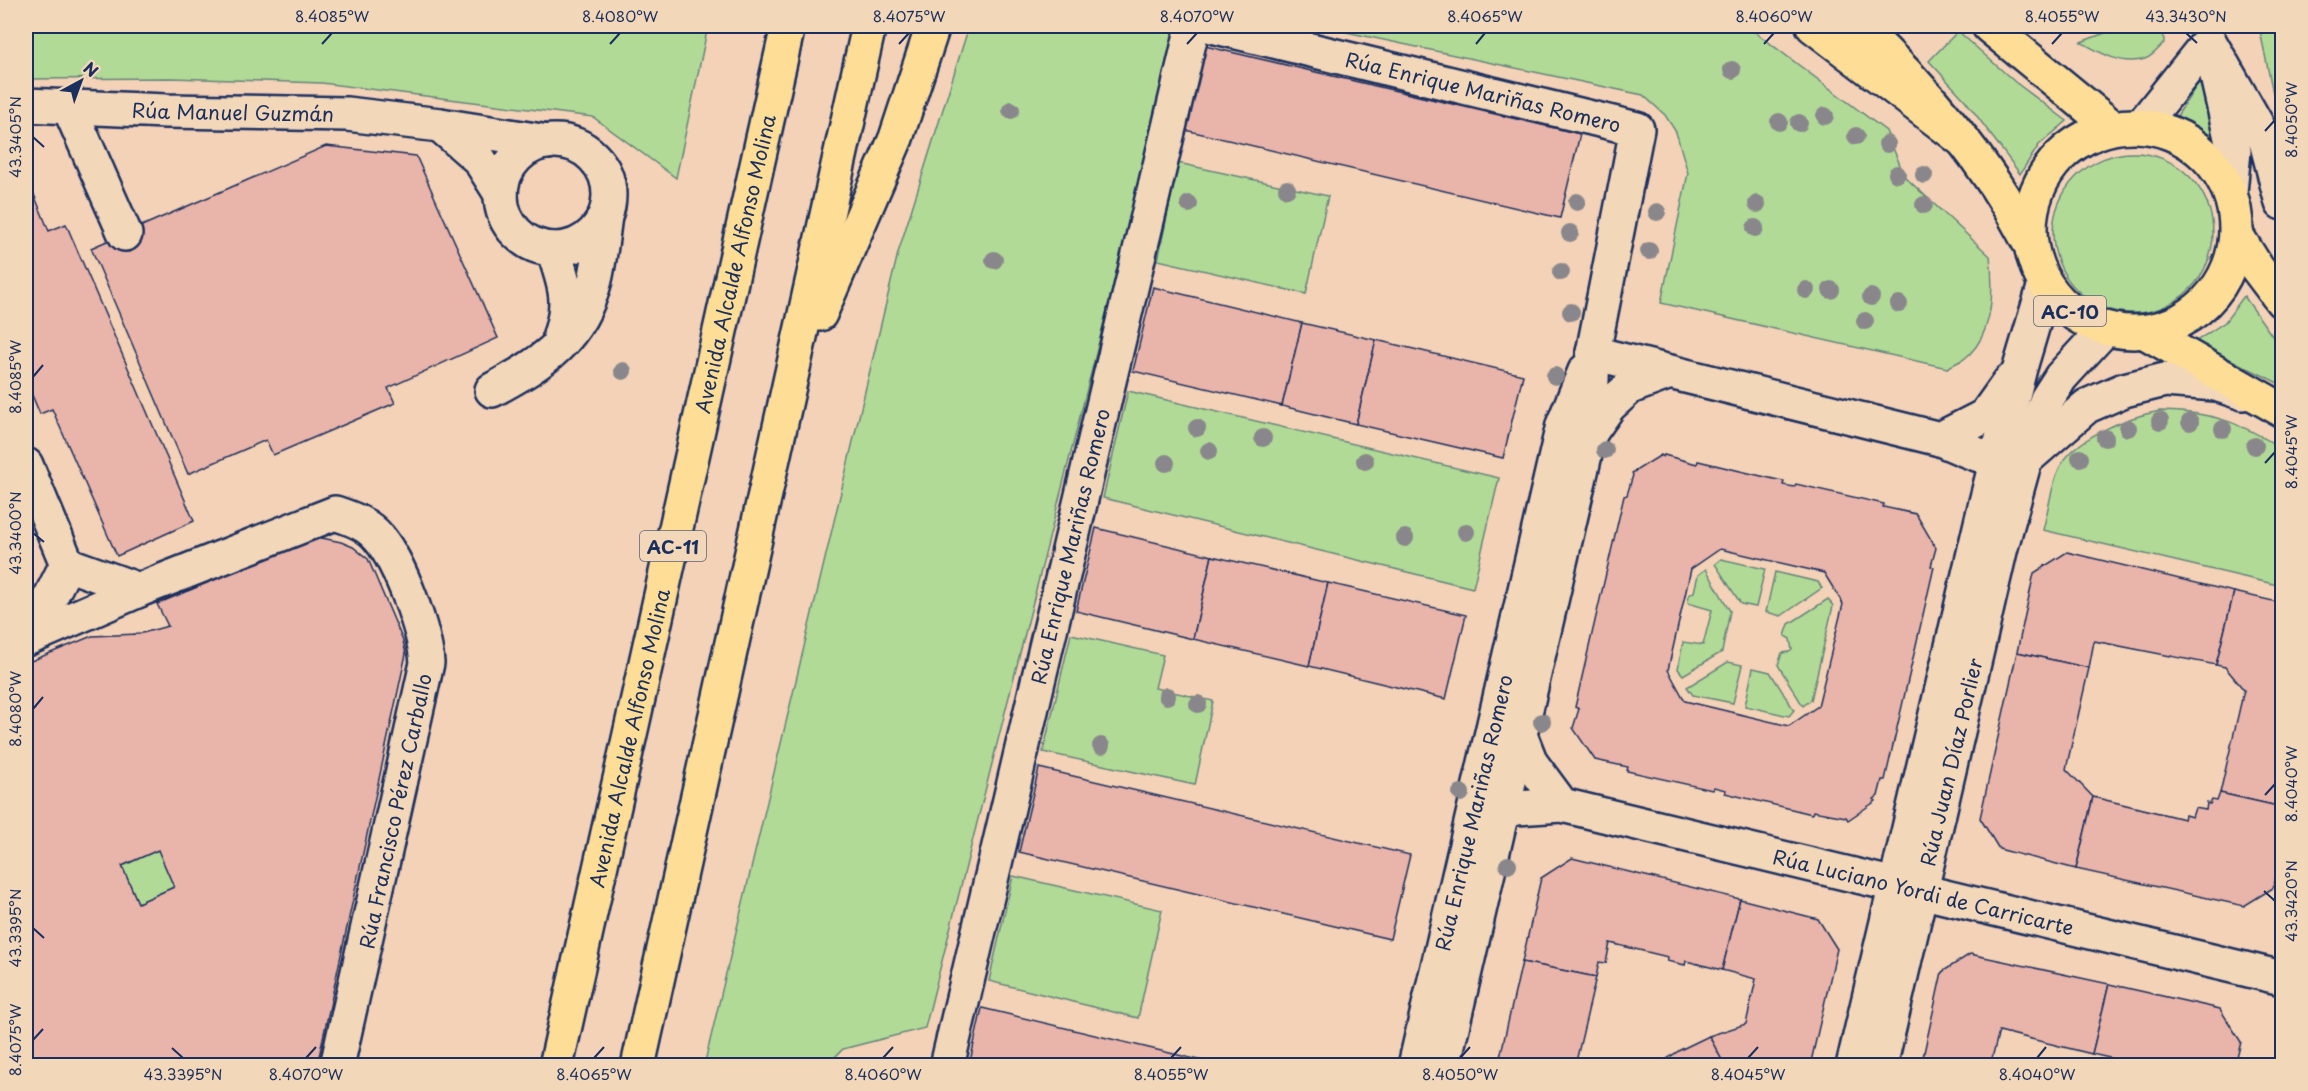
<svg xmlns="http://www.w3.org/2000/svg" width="2308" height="1091" font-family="'Playpen Sans',sans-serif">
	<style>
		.green { fill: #b1da97; stroke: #66847a; stroke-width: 1.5 }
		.building { fill: #e9b4a9; stroke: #1b2f5e; stroke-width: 1.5; fill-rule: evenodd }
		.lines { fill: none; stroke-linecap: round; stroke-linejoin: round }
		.minor-casing { stroke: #1b2f5e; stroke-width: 38 }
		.major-casing { stroke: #1b2f5e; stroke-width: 38 }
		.highway-casing { stroke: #1b2f5e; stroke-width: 38 }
		.minor { stroke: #f2d7b9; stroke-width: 33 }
		.major { stroke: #fedd96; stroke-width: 33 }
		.highway { stroke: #fedd96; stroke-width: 33 }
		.tree { fill: #89878b }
		.ticks { fill: none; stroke: #1b2f5e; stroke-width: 2 }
		.labels { text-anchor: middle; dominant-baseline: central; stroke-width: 6; stroke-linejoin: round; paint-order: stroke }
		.shield { fill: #f2d7b9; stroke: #5c6179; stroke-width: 1.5 }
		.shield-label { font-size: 18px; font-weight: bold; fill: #1b2f5e }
		.street-label { font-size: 20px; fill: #1b2f5e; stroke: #f2d7b9 }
		.neatline { fill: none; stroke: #1b2f5e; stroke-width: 2 }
		.ticks-label { font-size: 15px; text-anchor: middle; fill: #1b2f5e }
	</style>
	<rect width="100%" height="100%" fill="#f3d2b7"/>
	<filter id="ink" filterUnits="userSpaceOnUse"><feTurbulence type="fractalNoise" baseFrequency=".0167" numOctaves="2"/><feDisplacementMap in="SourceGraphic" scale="12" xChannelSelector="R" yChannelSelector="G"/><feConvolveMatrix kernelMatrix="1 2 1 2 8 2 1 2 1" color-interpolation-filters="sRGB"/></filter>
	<g filter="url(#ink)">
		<!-- green -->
		<g class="green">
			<path d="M26,26H708L676,178L593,117L322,83L172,78L26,79Z"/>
			<path d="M969,26H1179L925,1028L843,1049L827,1065L704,1066L898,253Z"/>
			<path d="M1318,26H1747L1886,131L1905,177L1990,256C1994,290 1994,336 1964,359C1959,362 1952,365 1947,368L1661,303L1688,173L1676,132L1665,115L1643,95Z"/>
			<path d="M2114,26H2163L2164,43C2159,48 2152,57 2145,59C2122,66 2100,53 2081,42L2110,31Z"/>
			<path d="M2259,26H2282V100L2273,93Z"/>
			<path d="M1958,31L2015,82L2067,121L2039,145L2020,174L1965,100L1929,61Z"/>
			<path d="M2206,71L2220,146L2196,128L2175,119Z"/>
			<circle cx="2133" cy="233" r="80"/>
			<path d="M1178,163L1328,196L1306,294L1158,260Z"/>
			<path d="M2244,296L2282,350V385L2195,342L2225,322Z"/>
			<path d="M1128,391L1499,478L1473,588L1103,498Z"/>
			<path d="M2160,411C2210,412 2239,421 2282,449V586L2043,530C2048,511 2051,489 2058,471C2072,438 2127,417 2160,411Z"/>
			<path d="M1721,559L1765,569L1756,607L1741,604L1715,564Z"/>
			<path d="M1706,569L1730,611L1722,652L1683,675L1678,669L1683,642L1703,645L1712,610L1688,603L1689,595L1694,592L1698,575Z"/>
			<path d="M1775,572L1818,582L1822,588L1781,616L1766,612Z"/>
			<path d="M1828,599L1833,606L1811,700L1803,706L1778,665L1782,653L1789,652L1792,650L1790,639L1785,636L1789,624Z"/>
			<path d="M1071,634L1163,655L1155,688L1213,701L1195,785L1043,752Z"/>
			<path d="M1728,662L1742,665L1733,703L1693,695L1687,687Z"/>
			<path d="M1753,668L1770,672L1794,710L1789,716L1745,706Z"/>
			<path d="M158,850L174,887L138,903L122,866Z"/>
			<path d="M1013,876L1162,910L1138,1018L989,981Z"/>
		</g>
		<!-- building -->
		<g class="building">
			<path d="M1205,46L1580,134L1560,218L1185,130Z"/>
			<path d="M326,146L416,156L498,338L388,388L395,403L273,455L266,440L188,474L91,248Z"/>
			<path d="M26,175L49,231L66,224L194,521L117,556L52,409L40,414L26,381Z"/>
			<path d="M1153,287L1302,323L1282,406L1133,371Z"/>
			<path d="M1302,323L1376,340L1356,424L1282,406Z"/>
			<path d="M1376,340L1523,375L1503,458L1356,424Z"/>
			<path d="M1661,455L1663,457L1664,455L1697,464L1698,461L1778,480L1784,481L1783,485L1794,487L1796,484L1884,504L1883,507L1916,514L1936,548L1931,566L1934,567L1885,780H1882L1878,796L1874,799L1876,801L1848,820L1846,817L1813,811L1812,814L1725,793L1726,790L1714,787L1712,790L1627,771L1628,767L1595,760L1573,728L1579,709L1575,707L1624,496L1627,495L1633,475L1632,473ZM1720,549L1824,573L1843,604L1818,706L1789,726L1685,701L1668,670L1691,569Z"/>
			<path d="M1096,528L1212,556L1193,639L1076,611Z"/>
			<path d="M322,538L341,542L353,547L368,559L403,641L406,654L317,1066H26V663L92,636L139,634L168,626L157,604L306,541ZM158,850L174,887L138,903L122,866Z"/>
			<path d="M2067,552L2234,592L2216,665L2094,641L2089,668L2017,652L2034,573Z"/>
			<path d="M1212,556L1328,583L1309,666L1193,639Z"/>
			<path d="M1328,583L1466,615L1446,699L1309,666Z"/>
			<path d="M2234,592L2282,603V807L2220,793L2244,690L2225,667L2216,665Z"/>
			<path d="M2017,652L2089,668L2066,769L2093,797L2076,869L1999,849L1980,818Z"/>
			<path d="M1039,768L1410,855L1390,939L1019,852Z"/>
			<path d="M2220,793L2282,807V852L2273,888L2244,906L2076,869L2093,797L2184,819L2185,815L2192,817L2195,808L2206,810L2207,803L2210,804L2212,800L2217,801Z"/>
			<path d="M1572,858L1740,899L1722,970L1686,961L1685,965L1667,961L1668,957L1610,943L1606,963L1599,962L1596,977L1522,962L1541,878Z"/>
			<path d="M1740,899L1818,919L1837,949L1810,1066H1725L1709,1036L1746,1024L1756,979L1722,970Z"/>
			<path d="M1970,954L2109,984L2092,1054L1999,1031L1990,1066H1921L1942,972Z"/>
			<path d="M1522,962L1596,977L1575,1066H1498Z"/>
			<path d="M2109,984L2220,1009L2241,1042L2235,1066H2132L2131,1063L2092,1054Z"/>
			<path d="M982,1008L1224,1066H969Z"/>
			<path d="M1709,1036L1725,1066H1657L1680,1050Z"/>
		</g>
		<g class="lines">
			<defs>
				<g id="minor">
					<path id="s1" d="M1212,26L1637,129L1593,353L1590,433L1443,1066"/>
					<path d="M2209,41L2266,141L2282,203"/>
					<path d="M2217,76L2234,151L2230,192"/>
					<path id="s2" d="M26,105L166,111L347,114L440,125L548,142"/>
					<path d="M69,107L125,234"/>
					<path d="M440,125L479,159L501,194"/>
					<path d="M2142,125L2209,41"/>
					<circle cx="555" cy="195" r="54"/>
					<path d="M553,249C564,283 572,300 560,335"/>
					<path d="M1593,353L1940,439C1968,451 1986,461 2017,460"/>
					<path d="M492,390C544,362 580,339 595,280C600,259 602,237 605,216"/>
					<path d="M1590,433L1609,406L1630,387L1670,372"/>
					<path d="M1940,439L1985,416L2010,381"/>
					<path d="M2026,459L2087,406L2124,390L2165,380L2216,384L2243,393"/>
					<path d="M26,465L67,564L50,598L26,629"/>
					<path d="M67,564L139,590"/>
					<path d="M26,639L139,590L335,513C350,518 368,524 379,538C400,563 425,631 427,663L337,1066"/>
					<path d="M1520,735L1531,763L1562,805"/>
					<path id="s3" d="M1472,822L1516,808L1562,805L2282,978"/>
					<path id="s4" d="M947,1066L1193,26"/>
					<path id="s5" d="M1415,1066L1563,425L1585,371"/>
					<path d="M1853,1066L1986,502L2020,368L2045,284"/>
					<path id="s6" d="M1880,1066L2001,547L2025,460L2047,399L2061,377L2105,329"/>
				</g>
				<g id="major">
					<path d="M1858,26C1925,88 1986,160 2029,242"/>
					<path d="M1989,26L2112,127"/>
					<circle cx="2133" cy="229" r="103"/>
					<path d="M2237,236L2257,268L2282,301"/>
					<path d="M2145,332L2282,410"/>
				</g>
				<g id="highway">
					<path d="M1813,26L1964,141"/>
					<path d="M820,314L896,138L933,26"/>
					<path id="s7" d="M556,1066L788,26"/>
					<path d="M638,1066L869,26"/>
				</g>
			</defs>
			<!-- minor casing -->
			<use href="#minor" class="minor-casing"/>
			<!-- major casing -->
			<use href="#major" class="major-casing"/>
			<!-- highway casing -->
			<use href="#highway" class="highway-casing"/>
			<!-- minor -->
			<use href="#minor" class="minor"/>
			<!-- major -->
			<use href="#major" class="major"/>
			<!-- highway -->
			<use href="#highway" class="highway"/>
		</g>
		<!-- trees -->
		<g class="tree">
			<circle cx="1732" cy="70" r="9"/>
			<circle cx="1011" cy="110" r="9"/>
			<circle cx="1825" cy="116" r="9"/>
			<circle cx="1779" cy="122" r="9"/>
			<circle cx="1799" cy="123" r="9"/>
			<circle cx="1856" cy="136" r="9"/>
			<circle cx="1887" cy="144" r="9"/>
			<circle cx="1897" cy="174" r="9"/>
			<circle cx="1924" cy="175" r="9"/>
			<circle cx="1287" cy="189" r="9"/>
			<circle cx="1577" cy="202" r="9"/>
			<circle cx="1189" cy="204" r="9"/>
			<circle cx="1757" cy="204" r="9"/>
			<circle cx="1924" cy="205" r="9"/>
			<circle cx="1657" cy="212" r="9"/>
			<circle cx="1755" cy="228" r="9"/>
			<circle cx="1570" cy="233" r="9"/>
			<circle cx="1649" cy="251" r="9"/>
			<circle cx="994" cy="260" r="9"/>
			<circle cx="1561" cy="272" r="9"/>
			<circle cx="1806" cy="290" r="9"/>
			<circle cx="1831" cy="290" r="9"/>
			<circle cx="1871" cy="297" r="9"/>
			<circle cx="1899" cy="304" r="9"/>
			<circle cx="1571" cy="312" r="9"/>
			<circle cx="1865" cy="321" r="9"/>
			<circle cx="623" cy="371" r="9"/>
			<circle cx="1555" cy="376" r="9"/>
			<circle cx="2160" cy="421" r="9"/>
			<circle cx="2190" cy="422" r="9"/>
			<circle cx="1197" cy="428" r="9"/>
			<circle cx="2128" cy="428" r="9"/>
			<circle cx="2223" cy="429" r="9"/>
			<circle cx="1263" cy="438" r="9"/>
			<circle cx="2105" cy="438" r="9"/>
			<circle cx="2255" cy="446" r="9"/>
			<circle cx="1605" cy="450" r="9"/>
			<circle cx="1209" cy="451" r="9"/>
			<circle cx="2080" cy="458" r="9"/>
			<circle cx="1365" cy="461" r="9"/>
			<circle cx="1166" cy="463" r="9"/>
			<circle cx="1466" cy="532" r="9"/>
			<circle cx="1405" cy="538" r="9"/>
			<circle cx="1167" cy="696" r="9"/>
			<circle cx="1198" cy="704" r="9"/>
			<circle cx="1542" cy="722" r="9"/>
			<circle cx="1101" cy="746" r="9"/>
			<circle cx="1461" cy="793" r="9"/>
			<circle cx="1508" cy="865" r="9"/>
		</g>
	</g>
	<!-- ticks -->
	<path class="ticks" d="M2186,33L2197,43M322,44L332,33M610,44L620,33M899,44L909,33M1187,44L1197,33M1476,44L1485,33M1764,44L1774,33M2052,44L2062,33M2265,131L2275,120M33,137L44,147M33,377L43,365M2265,463L2275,452M33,533L44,542M33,709L43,697M2265,795L2275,784M2264,891L2275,901M33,928L44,938M33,1040L43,1029M172,1048L183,1058M306,1058L316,1047M594,1058L604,1047M883,1058L893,1047M1171,1058L1181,1047M1460,1058L1470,1047M1748,1058L1758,1047M2037,1058L2046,1047"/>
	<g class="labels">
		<!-- shield labels -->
		<g class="shield">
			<rect x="2034" y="296" width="72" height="30" rx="4.5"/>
			<rect x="640" y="531" width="66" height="30" rx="4.5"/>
		</g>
		<g class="shield-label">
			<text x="2070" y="311">AC-10</text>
			<text x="673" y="546">AC-11</text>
		</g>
		<!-- street labels -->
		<g class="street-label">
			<text stroke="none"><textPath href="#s1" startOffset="279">Rúa Enrique Mariñas Romero</textPath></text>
			<text stroke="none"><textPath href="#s2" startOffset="207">Rúa Manuel Guzmán</textPath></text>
			<text stroke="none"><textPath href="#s7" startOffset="822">Avenida Alcalde Alfonso Molina</textPath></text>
			<text stroke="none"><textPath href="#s4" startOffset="534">Rúa Enrique Mariñas Romero</textPath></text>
			<text stroke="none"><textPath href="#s7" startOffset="336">Avenida Alcalde Alfonso Molina</textPath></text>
			<text stroke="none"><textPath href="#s6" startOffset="312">Rúa Juan Díaz Porlier</textPath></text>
			<text transform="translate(395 811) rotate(-78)">Rúa Francisco Pérez Carballo</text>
			<text stroke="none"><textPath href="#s5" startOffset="260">Rúa Enrique Mariñas Romero</textPath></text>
			<text stroke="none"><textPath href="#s3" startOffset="464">Rúa Luciano Yordi de Carricarte</textPath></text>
		</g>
	</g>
	<!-- margin -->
	<rect width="2308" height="1091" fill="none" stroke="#f2d7b9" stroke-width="66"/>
	<!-- north arrow -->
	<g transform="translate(81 81) rotate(41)" stroke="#f2d7b9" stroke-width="4.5" paint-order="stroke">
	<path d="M0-4.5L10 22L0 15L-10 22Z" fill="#1b2f5e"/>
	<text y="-9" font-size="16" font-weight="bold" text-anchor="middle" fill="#1b2f5e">N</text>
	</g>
	<rect x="33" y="33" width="2242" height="1025" class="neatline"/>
	<g class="ticks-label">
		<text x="332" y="22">8.4085°W</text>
		<text x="620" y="22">8.4080°W</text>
		<text x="909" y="22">8.4075°W</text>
		<text x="1197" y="22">8.4070°W</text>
		<text x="1485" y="22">8.4065°W</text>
		<text x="1774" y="22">8.4060°W</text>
		<text x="2062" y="22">8.4055°W</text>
		<text x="2186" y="22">43.3430°N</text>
		<text transform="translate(2292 120) rotate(-90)" y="5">8.4050°W</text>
		<text transform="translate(16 137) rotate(-90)" y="5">43.3405°N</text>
		<text transform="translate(16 377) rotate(-90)" y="5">8.4085°W</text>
		<text transform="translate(2292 452) rotate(-90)" y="5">8.4045°W</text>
		<text transform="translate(16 533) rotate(-90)" y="5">43.3400°N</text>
		<text transform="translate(16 709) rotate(-90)" y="5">8.4080°W</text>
		<text transform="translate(2292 784) rotate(-90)" y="5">8.4040°W</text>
		<text transform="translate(2292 901) rotate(-90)" y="5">43.3420°N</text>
		<text transform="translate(16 928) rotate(-90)" y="5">43.3395°N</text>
		<text transform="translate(16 1040) rotate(-90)" y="5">8.4075°W</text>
		<text x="183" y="1080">43.3395°N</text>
		<text x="306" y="1080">8.4070°W</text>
		<text x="594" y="1080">8.4065°W</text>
		<text x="883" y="1080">8.4060°W</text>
		<text x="1171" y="1080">8.4055°W</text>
		<text x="1460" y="1080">8.4050°W</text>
		<text x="1748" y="1080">8.4045°W</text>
		<text x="2037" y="1080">8.4040°W</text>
	</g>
</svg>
